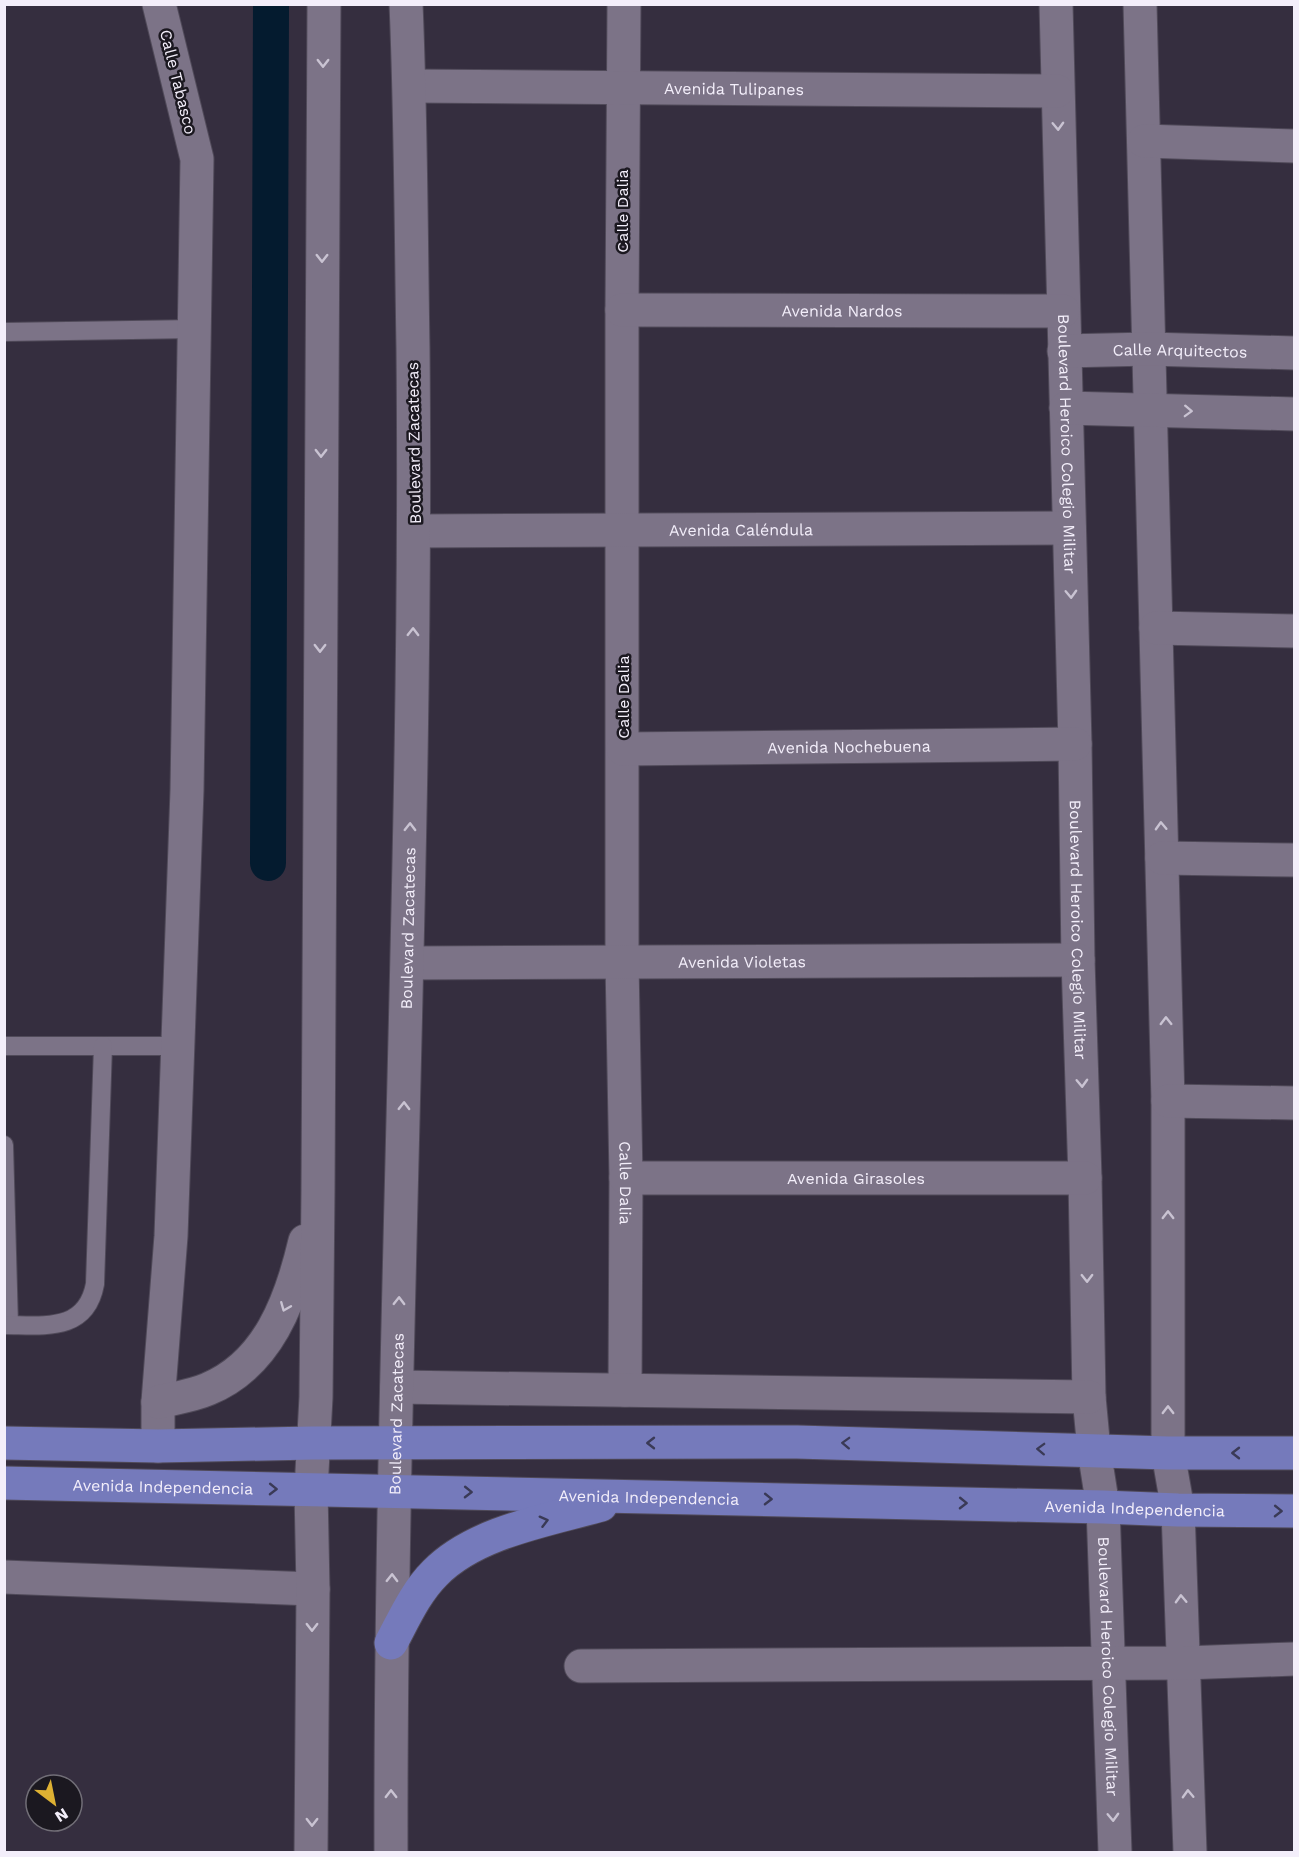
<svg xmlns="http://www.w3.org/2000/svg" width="1299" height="1857" font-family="'Work Sans',sans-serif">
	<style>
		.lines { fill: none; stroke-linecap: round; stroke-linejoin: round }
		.canal { stroke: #041b2f; stroke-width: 36 }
		.service-casing { stroke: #504a59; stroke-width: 20 }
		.minor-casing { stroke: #504a59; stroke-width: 35 }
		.secondary-casing { stroke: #504a59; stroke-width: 35 }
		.primary-casing { stroke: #504a59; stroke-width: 35 }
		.service { stroke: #7c7387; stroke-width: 18 }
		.minor { stroke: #7c7387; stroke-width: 33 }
		.secondary { stroke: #7c7387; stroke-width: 33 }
		.primary { stroke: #757abb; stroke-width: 33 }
		.oneway { stroke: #c9c3d2 }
		.oneway2 { stroke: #3a3a56 }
		.labels { text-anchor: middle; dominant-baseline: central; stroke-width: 5; stroke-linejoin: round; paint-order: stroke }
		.street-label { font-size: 16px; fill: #f3eefa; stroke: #1b1820 }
	</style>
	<rect width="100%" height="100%" fill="#352e3f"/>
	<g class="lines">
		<!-- canal -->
		<path class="canal" d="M268,863L271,4"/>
		<defs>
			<g id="service">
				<path d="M4,332L195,329"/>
				<path d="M4,1046H178"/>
				<path d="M4,1145L9,1325"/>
				<path d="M4,1325C43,1325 86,1333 95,1284L103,1046"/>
			</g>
			<g id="minor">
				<path id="s1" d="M624,4L622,310V962L626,1178L625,1390"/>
				<path id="s2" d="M1056,4L1075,744L1078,960L1085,1178L1089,1397L1094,1450L1103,1507L1115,1852"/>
				<path d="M1140,4L1168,1101V1453L1178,1510L1190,1852"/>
				<path id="s3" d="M410,86L1057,91"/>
				<path d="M1144,141L1294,146"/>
				<path id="s4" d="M622,310L1063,311"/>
				<path id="s5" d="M1064,351L1149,349L1294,353"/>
				<path d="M1066,408L1294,414"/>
				<path id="s6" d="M414,531L1069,528"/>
				<path d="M1156,628L1294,631"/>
				<path id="s7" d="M623,749L1075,744"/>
				<path d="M1162,858L1294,860"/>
				<path id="s8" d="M408,963L1078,960"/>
				<path d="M1168,1101L1294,1103"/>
				<path id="s9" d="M626,1178H1085"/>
				<path d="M397,1387L1089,1397"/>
				<path d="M158,1446V1402L171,1236L187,790L197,159L159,4"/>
				<path d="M4,1577L313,1589"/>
				<path d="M581,1666L1184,1663L1294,1659"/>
			</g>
			<g id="secondary">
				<path d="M158,1402C175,1398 192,1396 208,1389C268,1364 291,1301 305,1241"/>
				<path d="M311,1852L313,1589L311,1490L316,1397L318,1190L324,4"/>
				<path id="s10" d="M391,1852C390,1351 418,850 413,348C411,233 411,119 406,4"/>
			</g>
			<g id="primary">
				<path d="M4,1443L158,1446L312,1443L797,1442L1168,1453H1294"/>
				<path id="s11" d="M4,1483L1103,1507L1178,1510L1294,1511"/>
				<path d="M391,1643C404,1619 415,1593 435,1573C475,1532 548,1520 601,1505"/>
			</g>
		</defs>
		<!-- service casing -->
		<use href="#service" class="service-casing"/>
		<!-- minor casing -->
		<use href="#minor" class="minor-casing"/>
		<!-- secondary casing -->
		<use href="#secondary" class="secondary-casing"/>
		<!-- primary casing -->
		<use href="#primary" class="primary-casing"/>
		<!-- service -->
		<use href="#service" class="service"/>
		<!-- minor -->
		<use href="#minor" class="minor"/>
		<!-- secondary -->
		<use href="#secondary" class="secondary"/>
		<!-- primary -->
		<use href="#primary" class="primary"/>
	</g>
	<!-- one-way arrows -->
	<defs><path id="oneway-chevron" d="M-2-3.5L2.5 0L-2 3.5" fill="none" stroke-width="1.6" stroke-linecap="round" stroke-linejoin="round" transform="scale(1.5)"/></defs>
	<g class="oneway">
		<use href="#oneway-chevron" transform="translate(323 63) rotate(90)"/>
		<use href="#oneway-chevron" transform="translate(1058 126) rotate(88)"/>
		<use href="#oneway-chevron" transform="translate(322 258) rotate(90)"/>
		<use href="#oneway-chevron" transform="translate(1188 411) rotate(2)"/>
		<use href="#oneway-chevron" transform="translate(321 453) rotate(90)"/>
		<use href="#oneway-chevron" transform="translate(1071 594) rotate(88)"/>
		<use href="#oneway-chevron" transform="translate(413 632) rotate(-89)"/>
		<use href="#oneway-chevron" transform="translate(320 648) rotate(90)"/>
		<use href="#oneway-chevron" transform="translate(1161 826) rotate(-92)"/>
		<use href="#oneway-chevron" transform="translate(410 827) rotate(-89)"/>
		<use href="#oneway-chevron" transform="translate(1166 1021) rotate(-91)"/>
		<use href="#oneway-chevron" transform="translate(1082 1083) rotate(88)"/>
		<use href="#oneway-chevron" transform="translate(404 1106) rotate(-89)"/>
		<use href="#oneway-chevron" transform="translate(1168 1215) rotate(-90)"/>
		<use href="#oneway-chevron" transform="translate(1087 1278) rotate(89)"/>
		<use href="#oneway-chevron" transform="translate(399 1301) rotate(-89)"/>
		<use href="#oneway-chevron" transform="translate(285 1307) rotate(112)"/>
		<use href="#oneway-chevron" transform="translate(1168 1410) rotate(-90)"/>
		<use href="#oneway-chevron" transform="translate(392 1578) rotate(-89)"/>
		<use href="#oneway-chevron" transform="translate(1181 1599) rotate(-92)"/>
		<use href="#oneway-chevron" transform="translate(312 1627) rotate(90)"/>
		<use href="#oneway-chevron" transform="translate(391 1794) rotate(-90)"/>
		<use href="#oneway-chevron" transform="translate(1188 1794) rotate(-92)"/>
		<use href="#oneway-chevron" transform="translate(1113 1817) rotate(88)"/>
		<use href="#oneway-chevron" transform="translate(312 1822) rotate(90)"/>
	</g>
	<g class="oneway2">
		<use href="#oneway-chevron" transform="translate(651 1443) rotate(180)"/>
		<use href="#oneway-chevron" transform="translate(846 1443) rotate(-178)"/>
		<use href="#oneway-chevron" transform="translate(1041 1449) rotate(-178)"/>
		<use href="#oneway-chevron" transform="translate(1236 1453) rotate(180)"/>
		<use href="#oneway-chevron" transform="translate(273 1489) rotate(1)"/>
		<use href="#oneway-chevron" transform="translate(468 1492) rotate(1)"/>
		<use href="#oneway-chevron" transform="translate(768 1499) rotate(1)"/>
		<use href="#oneway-chevron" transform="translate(963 1503) rotate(1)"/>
		<use href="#oneway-chevron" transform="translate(1278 1511) rotate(1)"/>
		<use href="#oneway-chevron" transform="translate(544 1521) rotate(-15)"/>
	</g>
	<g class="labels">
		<!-- street labels -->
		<g class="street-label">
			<text transform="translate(178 82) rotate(76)">Calle Tabasco</text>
			<text stroke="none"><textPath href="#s3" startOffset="324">Avenida Tulipanes</textPath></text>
			<text transform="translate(622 211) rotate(-90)">Calle Dalia</text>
			<text stroke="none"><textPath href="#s4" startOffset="220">Avenida Nardos</textPath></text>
			<text stroke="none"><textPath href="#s5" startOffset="116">Calle Arquitectos</textPath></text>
			<text transform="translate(414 443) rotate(-91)">Boulevard Zacatecas</text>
			<text stroke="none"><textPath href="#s2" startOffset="440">Boulevard Heroico Colegio Militar</textPath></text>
			<text stroke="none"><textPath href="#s6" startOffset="327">Avenida Caléndula</textPath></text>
			<text transform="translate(623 697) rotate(-90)">Calle Dalia</text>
			<text stroke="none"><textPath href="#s7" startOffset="226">Avenida Nochebuena</textPath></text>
			<text stroke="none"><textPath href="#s10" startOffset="924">Boulevard Zacatecas</textPath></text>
			<text stroke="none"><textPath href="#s2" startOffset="926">Boulevard Heroico Colegio Militar</textPath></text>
			<text stroke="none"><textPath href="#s8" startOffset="334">Avenida Violetas</textPath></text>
			<text stroke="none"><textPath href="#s9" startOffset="230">Avenida Girasoles</textPath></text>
			<text stroke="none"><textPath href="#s1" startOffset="1179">Calle Dalia</textPath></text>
			<text stroke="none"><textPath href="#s10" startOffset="438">Boulevard Zacatecas</textPath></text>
			<text stroke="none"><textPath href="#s11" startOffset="159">Avenida Independencia</textPath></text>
			<text stroke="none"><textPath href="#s11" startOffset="645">Avenida Independencia</textPath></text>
			<text stroke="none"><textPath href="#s11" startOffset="1131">Avenida Independencia</textPath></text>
			<text stroke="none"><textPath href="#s2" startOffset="1664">Boulevard Heroico Colegio Militar</textPath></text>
		</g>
	</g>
	<!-- border -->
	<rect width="1299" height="1857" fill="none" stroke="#f3eefa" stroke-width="12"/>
	<!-- north arrow -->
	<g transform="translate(54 1803) rotate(148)"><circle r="28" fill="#1b1820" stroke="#716e77" stroke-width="1.5"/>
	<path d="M0-4.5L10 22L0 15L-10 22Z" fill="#deb133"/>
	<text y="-9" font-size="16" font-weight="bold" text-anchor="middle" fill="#f3eefa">N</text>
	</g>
</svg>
